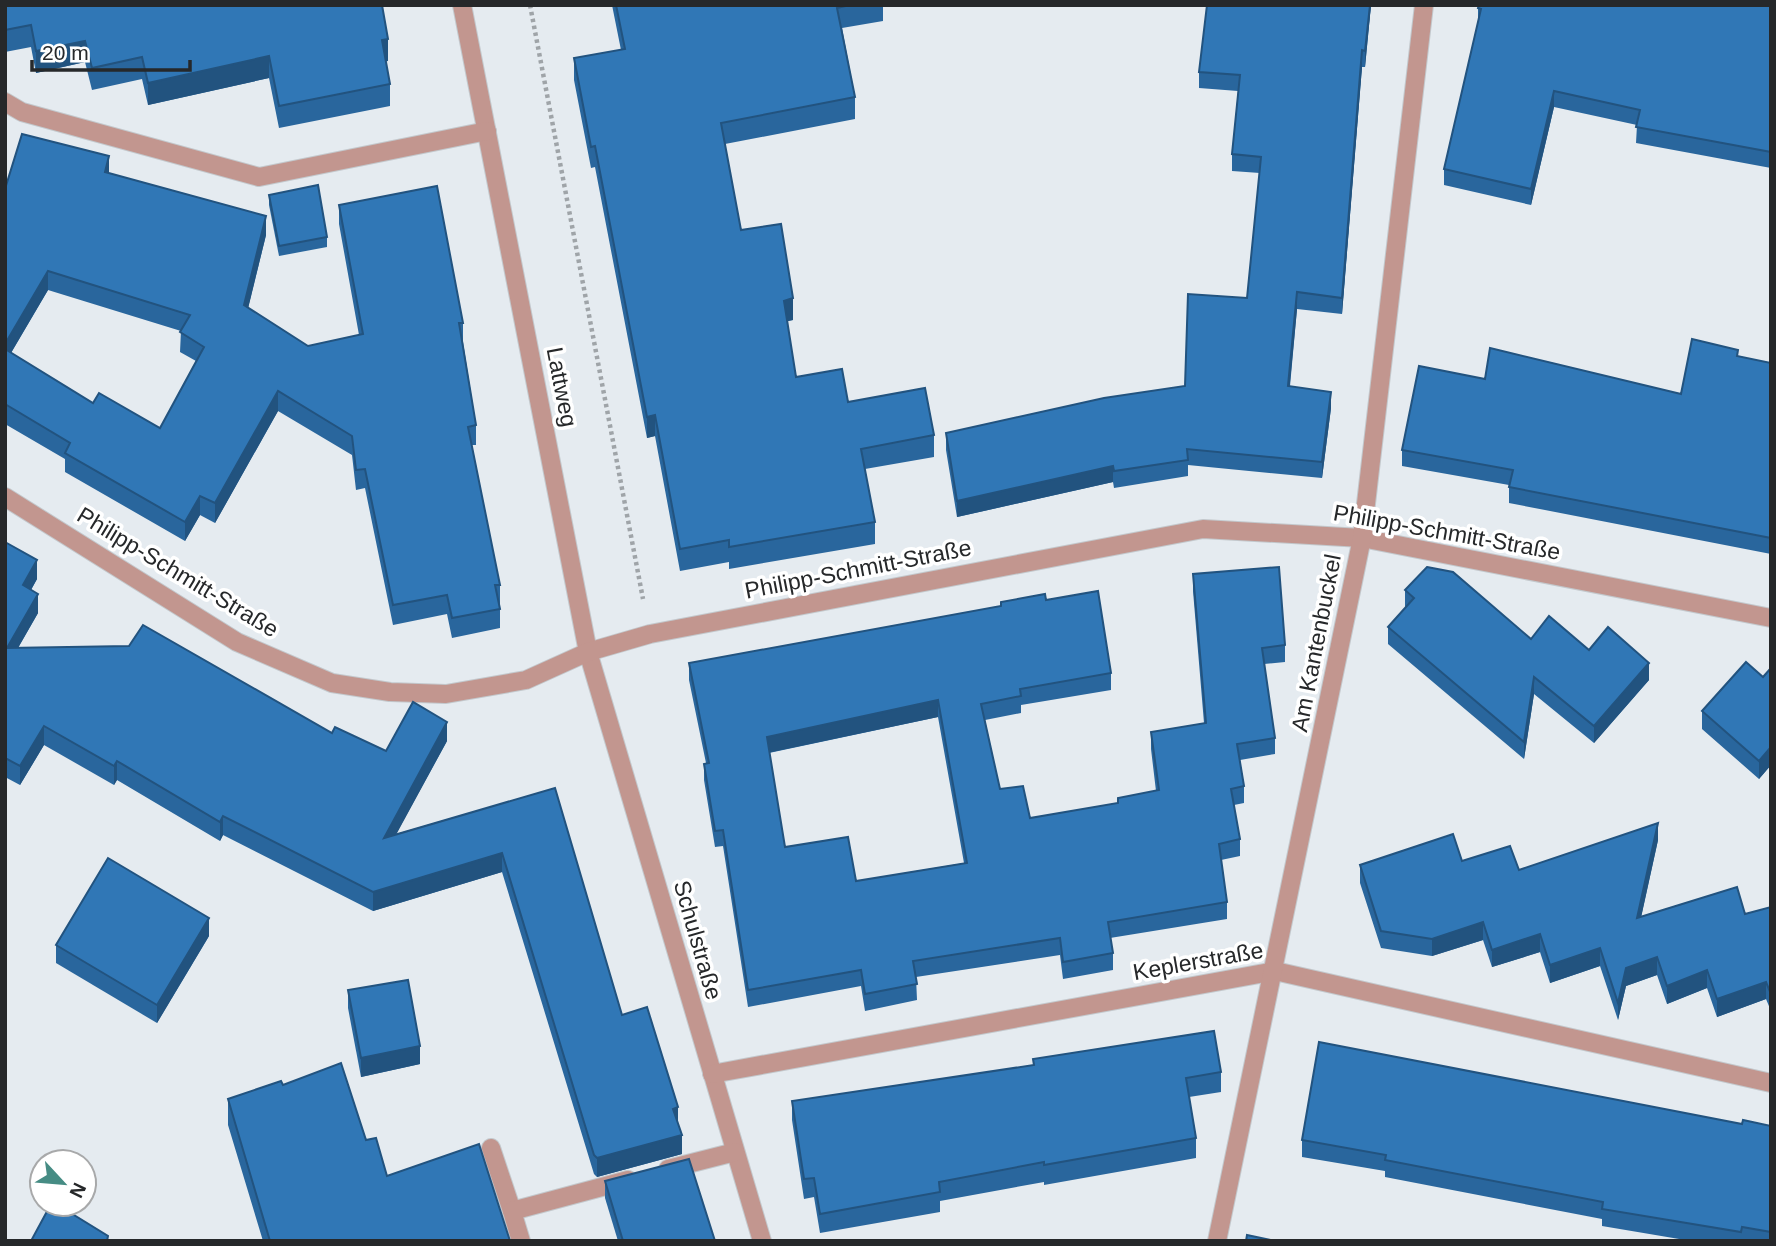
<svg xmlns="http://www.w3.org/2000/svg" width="1776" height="1246" font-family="Arial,sans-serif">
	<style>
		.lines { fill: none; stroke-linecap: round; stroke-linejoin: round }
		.minor-casing { stroke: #c3c8cc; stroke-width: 20 }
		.path { stroke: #9fa4a8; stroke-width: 4.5; stroke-dasharray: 3.5 3.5; stroke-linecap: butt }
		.minor { stroke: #c2968f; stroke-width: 18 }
		.wall { fill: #29669d; fill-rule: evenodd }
		.shaded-wall { fill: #22537f }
		.building { fill: #3077b6; stroke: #22537f; stroke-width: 2; fill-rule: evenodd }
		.labels { text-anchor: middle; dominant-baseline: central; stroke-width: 7; stroke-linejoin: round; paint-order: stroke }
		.street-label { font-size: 23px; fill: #26282a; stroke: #fff }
	</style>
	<rect width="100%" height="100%" fill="#e5ebf0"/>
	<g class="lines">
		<defs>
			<g id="minor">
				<path d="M462,5L588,652L762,1241"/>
				<path d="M5,102L22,112L259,177L487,131"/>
				<path d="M5,497L237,642L332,683L390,692L446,694L526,680L588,652L650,634L1203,529L1362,538L1771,618"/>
				<path d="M712,1074L1275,971L1771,1083"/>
				<path d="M491,1148L512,1211"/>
				<path d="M668,1169L735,1152"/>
				<path d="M521,1241L512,1211L628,1180"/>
				<path d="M1217,1241L1362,538L1424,5"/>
			</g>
		</defs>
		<!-- minor casing -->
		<use href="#minor" class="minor-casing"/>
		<!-- path -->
		<path class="path" d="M530,5L643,599"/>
		<!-- minor -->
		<use href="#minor" class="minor"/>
	</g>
	<!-- wall -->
	<g class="wall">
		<path d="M5,5L388,61H386L390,84V106L279,128L269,78L148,105L142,79L92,90L85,62L36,73L31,47L5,52Z"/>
		<path d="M612,5H883V21L842,28L855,97V119L725,144L741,230L793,320L787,321L796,377L848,402L934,435V457L865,469L875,522V544L729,569V562L680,571L655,436L647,438L595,167L591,168L574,80V58L621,50Z"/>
		<path d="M1207,5H1371L1365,67H1362L1342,314L1297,309L1290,386L1331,408L1322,478L1188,465V476L1114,488L1113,482L957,517L946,450V433L1185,386L1247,298L1260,173L1232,171V154L1238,91L1199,88V72Z"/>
		<path d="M1771,5V168L1636,143L1637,125L1554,107L1531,205L1444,185V169L1478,21V8Z"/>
		<path d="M109,173L266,235L248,308L308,346L359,335L339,224V205L463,323V342L476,425V445H472L500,585V628L452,638L447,614L393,625L365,488L356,490L352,455L278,411L215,523L200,515L185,541L65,472V459L5,424V189ZM48,290L181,331L180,352L196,361L160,428L93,403L11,353Z"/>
		<path d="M269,195L327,237V247L279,256L269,205Z"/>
		<path d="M1738,356L1771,363V554L1509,503V485L1402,466V450L1485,379L1681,394Z"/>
		<path d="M5,542L37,579L31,590L38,613L18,648L332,733L386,751L447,741L396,834L555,788L622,1015L678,1125L682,1154L597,1177L594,1174L502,872L373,911L223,835L220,841L117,780L114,785L44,745L20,785L5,777Z"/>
		<path d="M1193,574L1285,645V662L1264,664L1275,738V754L1240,760L1244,786V803L1234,805L1240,839V856L1221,860L1227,902V919L1110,938L1113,953V970L1063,979L1060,955L916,977L917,1000L865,1011L861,986L748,1007L723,846L715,847L704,780V764L706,763L689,680V663L1001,606V602L1046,600L1111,673V690L1021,705V713L985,720L1000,789L1030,818L1118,803L1156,791L1151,749V732L1204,723L1193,591ZM938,717L964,863L856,881L785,847L769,753Z"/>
		<path d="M1405,590L1531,639L1589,650L1649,680L1594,743L1534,694L1524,759L1388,644V627L1405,608Z"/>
		<path d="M1771,668V765L1759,779L1702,729V711L1763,677Z"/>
		<path d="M1658,840L1641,917L1745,914L1771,907V1011L1766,999L1717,1017L1707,988L1667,1004L1657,975L1626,986L1618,1020L1600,966L1550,983L1540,952L1492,967L1483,940L1432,956L1381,948L1360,883V865L1462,861L1519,870Z"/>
		<path d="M209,936L157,1023L56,963V945Z"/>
		<path d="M348,990L420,1064L361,1077L348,1008Z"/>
		<path d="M1033,1059L1221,1072V1092L1189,1097L1196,1138V1158L1044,1185V1182L940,1201V1212L820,1233L814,1197L804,1199L792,1120V1101L1033,1065Z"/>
		<path d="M283,1085L366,1140L387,1176L510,1241H263L228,1125V1099Z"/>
		<path d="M1742,1124L1771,1126V1241H1691L1602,1226V1219L1385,1177V1171L1302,1157V1140Z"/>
		<path d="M605,1181L715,1241H618L605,1198Z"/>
	</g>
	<!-- shaded-wall -->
	<g class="shaded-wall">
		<path d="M1370,5H1371L1365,67V51Z"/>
		<path d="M388,39V61L382,62V40Z"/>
		<path d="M85,41V62L36,73V51Z"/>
		<path d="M1362,50V67L1342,314V298Z"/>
		<path d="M269,56V78L148,105V83Z"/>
		<path d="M1554,91V107L1531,205V189Z"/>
		<path d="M109,156V175L105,172Z"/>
		<path d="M266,216V235L244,325V305Z"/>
		<path d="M48,271V290L5,363V344Z"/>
		<path d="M1297,292V309L1288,403V386Z"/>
		<path d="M793,298V320L784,322V301Z"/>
		<path d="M278,391V411L215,523V503Z"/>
		<path d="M1331,392V408L1322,478V462Z"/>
		<path d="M655,415V436L647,438V417Z"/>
		<path d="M1113,466V482L957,517V501Z"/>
		<path d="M200,496V515L185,541V522Z"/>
		<path d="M37,560V579L23,604V585Z"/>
		<path d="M38,594V613L7,667V648Z"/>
		<path d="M1649,663V680L1594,743V726Z"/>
		<path d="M1534,677V694L1524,759V742Z"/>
		<path d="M938,700V717L767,753V737Z"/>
		<path d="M447,722V741L384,857V838Z"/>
		<path d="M44,726V745L20,785V766Z"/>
		<path d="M1771,747V765L1759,779V761Z"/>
		<path d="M117,761V780L114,785V766Z"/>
		<path d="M223,816V835L220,841V822Z"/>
		<path d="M1658,823V840L1637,936V918Z"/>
		<path d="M502,853V872L373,911V892Z"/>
		<path d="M209,918V936L157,1023V1005Z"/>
		<path d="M1483,922V940L1432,956V939Z"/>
		<path d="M1540,934V952L1492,967V950Z"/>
		<path d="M1600,948V966L1550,983V965Z"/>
		<path d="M1657,957V975L1626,986L1618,1020V1003L1626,968Z"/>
		<path d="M1707,970V988L1667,1004V986Z"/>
		<path d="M1766,982V999L1717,1017V999Z"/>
		<path d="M420,1046V1064L361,1077V1058Z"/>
		<path d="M678,1107V1126L673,1109Z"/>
		<path d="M682,1135V1154L597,1177V1158Z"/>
	</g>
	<!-- building -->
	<g class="building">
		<path d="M5,5H382L388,39L382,40L390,84L279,106L269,56L148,83L142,57L92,68L85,41L36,51L31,25L5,30Z"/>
		<path d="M616,5H850L837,8L855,97L721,123L741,230L781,224L793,298L784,301L796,377L842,369L848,402L925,388L934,435L861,449L875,522L729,547V540L680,549L655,415L647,417L595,146L591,147L574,58L625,49Z"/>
		<path d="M1207,5H1370L1365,51L1362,50L1342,298L1297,292L1288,386L1331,392L1322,462L1187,449L1188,460L1114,471L1113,466L957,501L946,433L1104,398L1185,386L1188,294L1247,298L1261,157L1232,154L1240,75L1199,72Z"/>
		<path d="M1479,5H1771V152L1636,127L1640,110L1554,91L1531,189L1444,169L1481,9L1478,8Z"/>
		<path d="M22,134L109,156L105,172L266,216L244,305L308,346L363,334L339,205L437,186L463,323H459L476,425L468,427L500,585H495L500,609L452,618L447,595L393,605L365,469L356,470L352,436L278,391L215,503L200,496L185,522L65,453L70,443L5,404V349L93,403L99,393L160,428L204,347L180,332L190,315L48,271L5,344V189Z"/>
		<path d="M318,185L327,237L279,246L269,195Z"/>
		<path d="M1692,339L1738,350L1737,356L1771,363V538L1509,487L1513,470L1402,450L1419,366L1485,379L1490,348L1681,394Z"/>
		<path d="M5,542L37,560L23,585L38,594L7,648L129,646L143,625L332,733L335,727L386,751L413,702L447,722L384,838L555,788L622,1015L647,1007L678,1107L673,1109L682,1135L597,1158L594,1155L502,853L373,892L223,816L220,822L117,761L114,766L44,726L20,766L5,758Z"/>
		<path d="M1279,567L1285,645L1262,648L1275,738L1237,744L1244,786L1231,789L1240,839L1219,844L1227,902L1108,922L1113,953L1063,962L1060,938L913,961L917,984L865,994L861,970L748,990L723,830L715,831L704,764L709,763L689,663L1001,606V602L1045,594L1046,600L1098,591L1111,673L1020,689L1021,696L981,704L1000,789L1023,786L1030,818L1118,803V798L1159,790L1151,732L1206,723L1193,574ZM938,700L967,863L856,881L848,837L785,847L767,737Z"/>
		<path d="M1427,567L1453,572L1531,639L1549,616L1589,650L1608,627L1649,663L1594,726L1534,677L1524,742L1388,627L1414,598L1405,590Z"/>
		<path d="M1746,662L1763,677L1771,668V747L1759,761L1702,711Z"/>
		<path d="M1658,823L1637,918L1737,887L1745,914L1771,907V994L1766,982L1717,999L1707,970L1667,986L1657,957L1626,968L1618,1003L1600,948L1550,965L1540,934L1492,950L1483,922L1432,939L1381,931L1360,865L1453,834L1462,861L1510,846L1519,870Z"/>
		<path d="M108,858L209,918L157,1005L56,945Z"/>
		<path d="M408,980L420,1046L361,1058L348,990Z"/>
		<path d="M1214,1031L1221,1072L1186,1078L1196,1138L1044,1165V1162L939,1182L940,1192L820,1214L814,1178L804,1179L792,1101L1034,1065L1033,1059Z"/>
		<path d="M1319,1042L1742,1124L1743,1120L1771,1126V1232L1742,1227L1741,1232L1602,1209L1603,1202L1385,1160L1386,1155L1302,1140Z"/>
		<path d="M341,1063L366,1140L376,1138L387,1176L479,1144L510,1241H270L228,1099L281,1081L283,1085Z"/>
		<path d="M689,1159L715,1241H623L605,1181Z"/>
		<path d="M51,1204H56L108,1236L107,1241H31Z"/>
		<path d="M1247,1235L1275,1241H1246Z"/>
	</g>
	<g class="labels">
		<!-- street labels -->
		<g class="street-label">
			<text transform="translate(562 387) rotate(79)">Lattweg</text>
			<text transform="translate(1447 532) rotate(10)">Philipp-Schmitt-Straße</text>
			<text transform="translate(858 569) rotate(-11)">Philipp-Schmitt-Straße</text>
			<text transform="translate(178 572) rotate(31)">Philipp-Schmitt-Straße</text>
			<text transform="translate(1316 643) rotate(-79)">Am Kantenbuckel</text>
			<text transform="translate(698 940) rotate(74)">Schulstraße</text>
			<text transform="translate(1198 961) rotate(-10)">Keplerstraße</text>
		</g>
	</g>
	<!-- border -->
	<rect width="1776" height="1246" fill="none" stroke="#26282a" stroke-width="14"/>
	<!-- north arrow -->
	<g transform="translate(63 1183) rotate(116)"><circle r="33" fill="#ffffff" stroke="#a8a9aa" stroke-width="2"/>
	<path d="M0-5L12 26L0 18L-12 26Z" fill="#468c84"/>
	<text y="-10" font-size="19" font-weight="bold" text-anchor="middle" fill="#26282a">N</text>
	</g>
	<!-- scale -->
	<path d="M32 60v10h158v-10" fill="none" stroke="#26282a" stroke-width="3.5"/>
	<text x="42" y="60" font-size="21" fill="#26282a" stroke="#ffffff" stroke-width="5" paint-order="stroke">20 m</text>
</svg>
